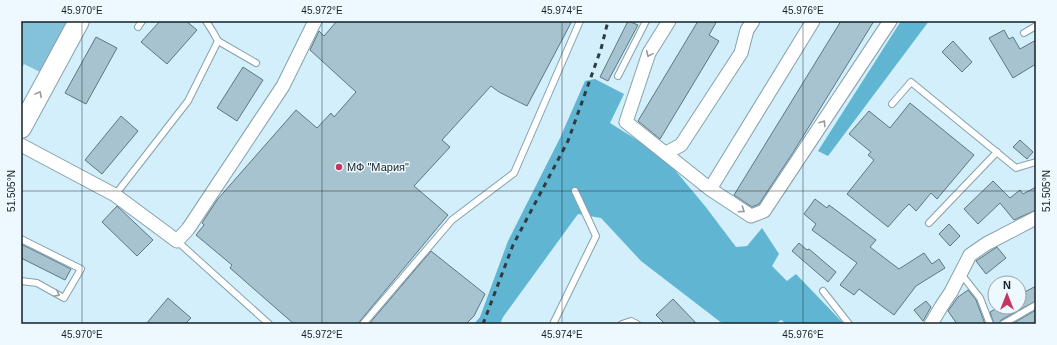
<svg xmlns="http://www.w3.org/2000/svg" width="1057" height="345" font-family="Helvetica,sans-serif">
	<style>
		.green { fill: #84c2da }
		.forest { fill: #60b5d3 }
		.building { fill: #a7c3cf; stroke: #5c7781 }
		.lines { fill: none; stroke-linecap: round; stroke-linejoin: round }
		.lane-casing { stroke: #85a1ac; stroke-width: 8 }
		.street-casing { stroke: #85a1ac; stroke-width: 15 }
		.primary-casing { stroke: #85a1ac; stroke-width: 22 }
		.lane { stroke: #fff; stroke-width: 6 }
		.street { stroke: #fff; stroke-width: 13 }
		.primary { stroke: #fff; stroke-width: 20 }
		.rail { stroke: #2f3c41; stroke-width: 3; stroke-dasharray: 5 5; stroke-linecap: butt }
		.oneway { stroke: #969b9d }
		.ticks { fill: none; stroke: #162125; stroke-width: 1; stroke-opacity: 0.45 }
		.poi-dot { fill: #c43560; stroke: #edf9fe; stroke-width: 1.5 }
		.labels { text-anchor: middle; dominant-baseline: central; stroke-width: 3; stroke-linejoin: round; paint-order: stroke }
		.poi-label { font-size: 11px; fill: #162125; stroke: #edf9fe; text-anchor: start }
		.neatline { fill: none; stroke: #162125; stroke-width: 1.5 }
		.ticks-label { font-size: 10px; text-anchor: middle; fill: #162125 }
	</style>
	<rect width="100%" height="100%" fill="#d2effb"/>
	<!-- green -->
	<path class="green" d="M21,21H70L42,73L24,64L21,70Z"/>
	<!-- forest -->
	<g class="forest">
		<path d="M901,21H929L828,156L818,151Z"/>
		<path d="M595,79L624,94L610,123L664,157L705,206L736,247L747,246L762,228L779,254L772,266L787,281L796,274L844,324H787L781,320L775,324H723L641,261L601,218L578,214L503,317L500,324H474L480,317L508,241L560,138L585,81Z"/>
	</g>
	<!-- building -->
	<g class="building">
		<path d="M160,21H186L197,30L167,64L141,42Z"/>
		<path d="M337,21H572L527,106L499,92L491,86L442,140L450,147L414,186L448,215L360,321L359,324H294L230,268L232,265L196,235L204,225L202,223L217,200L296,110L317,128L331,113L334,117L356,92L310,50L319,31L324,36Z"/>
		<path d="M628,21L638,25L608,81L600,77Z"/>
		<path d="M698,21H717L709,35L719,41L660,139L638,121Z"/>
		<path d="M841,21H874L794,151L759,204L752,207L734,195Z"/>
		<path d="M1004,30L1009,39L1013,37L1020,49L1036,40V64L1013,78L989,38Z"/>
		<path d="M96,37L117,48L86,104L65,93Z"/>
		<path d="M953,41L972,62L962,72L942,52Z"/>
		<path d="M243,67L263,80L237,121L217,108Z"/>
		<path d="M910,103L974,155L937,199L931,193L916,211L909,204L903,210L888,227L847,194L874,160L868,155L871,152L849,134L869,111L890,128Z"/>
		<path d="M121,116L138,131L102,174L85,160Z"/>
		<path d="M1020,140L1033,152L1027,159L1013,147Z"/>
		<path d="M993,181L1010,198L1020,190L1023,194L1036,187V210L1014,220L1000,203L978,224L964,209Z"/>
		<path d="M815,199L827,208L829,205L876,240L870,247L899,269L924,253L932,264L939,259L945,268L916,286L894,315L859,289L854,295L840,285L857,263L812,230L816,224L804,214Z"/>
		<path d="M117,206L153,240L137,256L102,222Z"/>
		<path d="M949,224L960,236L950,246L939,234Z"/>
		<path d="M799,243L807,250L809,249L836,272L828,282L792,251Z"/>
		<path d="M21,244L71,269L65,280L21,258Z"/>
		<path d="M997,247L1006,258L986,274L976,261Z"/>
		<path d="M431,251L485,294L474,316L466,324H369Z"/>
		<path d="M1036,286V301L1001,320L999,324H994L990,312L999,307H1019V295Z"/>
		<path d="M968,290L976,300L985,324H957L948,311L958,297Z"/>
		<path d="M168,298L191,318L185,324H146Z"/>
		<path d="M673,299L697,324H665L656,315Z"/>
		<path d="M926,301L931,307L923,321L914,310Z"/>
		<path d="M1036,310V324H1012Z"/>
	</g>
	<g class="lines">
		<defs>
			<g id="lane">
				<path d="M138,27L142,21"/>
				<path d="M1024,33L1036,26"/>
				<path d="M218,41L256,63"/>
				<path d="M618,76L646,21"/>
				<path d="M892,104L911,82L1016,168L1036,162"/>
				<path d="M115,195L188,101L218,41L213,32L206,21"/>
				<path d="M929,223L997,152"/>
				<path d="M21,239L81,269L64,298L37,283L21,281"/>
				<path d="M177,241L269,324"/>
				<path d="M961,274L980,298L990,324"/>
				<path d="M823,291L849,324"/>
				<path d="M363,324L452,220L514,173L580,21"/>
				<path d="M553,324L596,236L575,191"/>
				<path d="M622,324L631,321L637,324"/>
				<path d="M1003,324L1036,305"/>
			</g>
			<g id="street">
				<path d="M669,21L649,53L626,122L710,189L813,21"/>
				<path d="M21,145L115,195L177,241L188,229L283,86L315,21"/>
				<path d="M666,153L681,145L741,53L747,30L753,21"/>
				<path d="M710,189L751,216L764,211L890,21"/>
				<path d="M931,324L941,307L951,292L970,255L986,244L1036,218"/>
			</g>
			<path id="primary" d="M21,128L79,21"/>
		</defs>
		<!-- lane casing -->
		<use href="#lane" class="lane-casing"/>
		<!-- street casing -->
		<use href="#street" class="street-casing"/>
		<!-- primary casing -->
		<use href="#primary" class="primary-casing"/>
		<!-- lane -->
		<use href="#lane" class="lane"/>
		<!-- street -->
		<use href="#street" class="street"/>
		<!-- primary -->
		<use href="#primary" class="primary"/>
		<!-- rail -->
		<path class="rail" d="M483,324L513,245L568,141L601,49L608,21"/>
	</g>
	<!-- one-way arrows -->
	<defs><path id="oneway-chevron" d="M-2-3.5L2.5 0L-2 3.5" fill="none" stroke-width="1.6" stroke-linecap="round" stroke-linejoin="round"/></defs>
	<g class="oneway">
		<use href="#oneway-chevron" transform="translate(649 54) rotate(114)"/>
		<use href="#oneway-chevron" transform="translate(39 94) rotate(-62)"/>
		<use href="#oneway-chevron" transform="translate(823 123) rotate(-57)"/>
		<use href="#oneway-chevron" transform="translate(742 210) rotate(34)"/>
		<use href="#oneway-chevron" transform="translate(57 294) rotate(27)"/>
	</g>
	<!-- ticks -->
	<path class="ticks" d="M82,21V324M322,21V324M562,21V324M803,21V324M21,191H1036"/>
	<!-- markers -->
	<circle class="poi-dot" cx="339" cy="167" r="4"/>
	<g class="labels">
		<!-- poi labels -->
		<g class="poi-label">
			<text x="347" y="167">МФ "Мария"</text>
		</g>
	</g>
	<!-- border -->
	<rect width="1057" height="345" fill="none" stroke="#edf9fe" stroke-width="44"/>
	<!-- north arrow -->
	<g transform="translate(1007 295)"><circle r="19" fill="#edf9fe" stroke="#97a3a7"/>
	<path d="M0-3L7 15L0 10L-7 15Z" fill="#c43560"/>
	<text y="-6" font-size="11" font-weight="bold" text-anchor="middle" fill="#162125">N</text>
	</g>
	<rect x="22" y="22" width="1013" height="301" class="neatline"/>
	<g class="ticks-label">
		<text x="82" y="14">45.970°E</text>
		<text x="322" y="14">45.972°E</text>
		<text x="562" y="14">45.974°E</text>
		<text x="803" y="14">45.976°E</text>
		<text transform="translate(11 191) rotate(-90)" y="4">51.505°N</text>
		<text transform="translate(1046 191) rotate(-90)" y="4">51.505°N</text>
		<text x="82" y="338">45.970°E</text>
		<text x="322" y="338">45.972°E</text>
		<text x="562" y="338">45.974°E</text>
		<text x="803" y="338">45.976°E</text>
	</g>
</svg>
